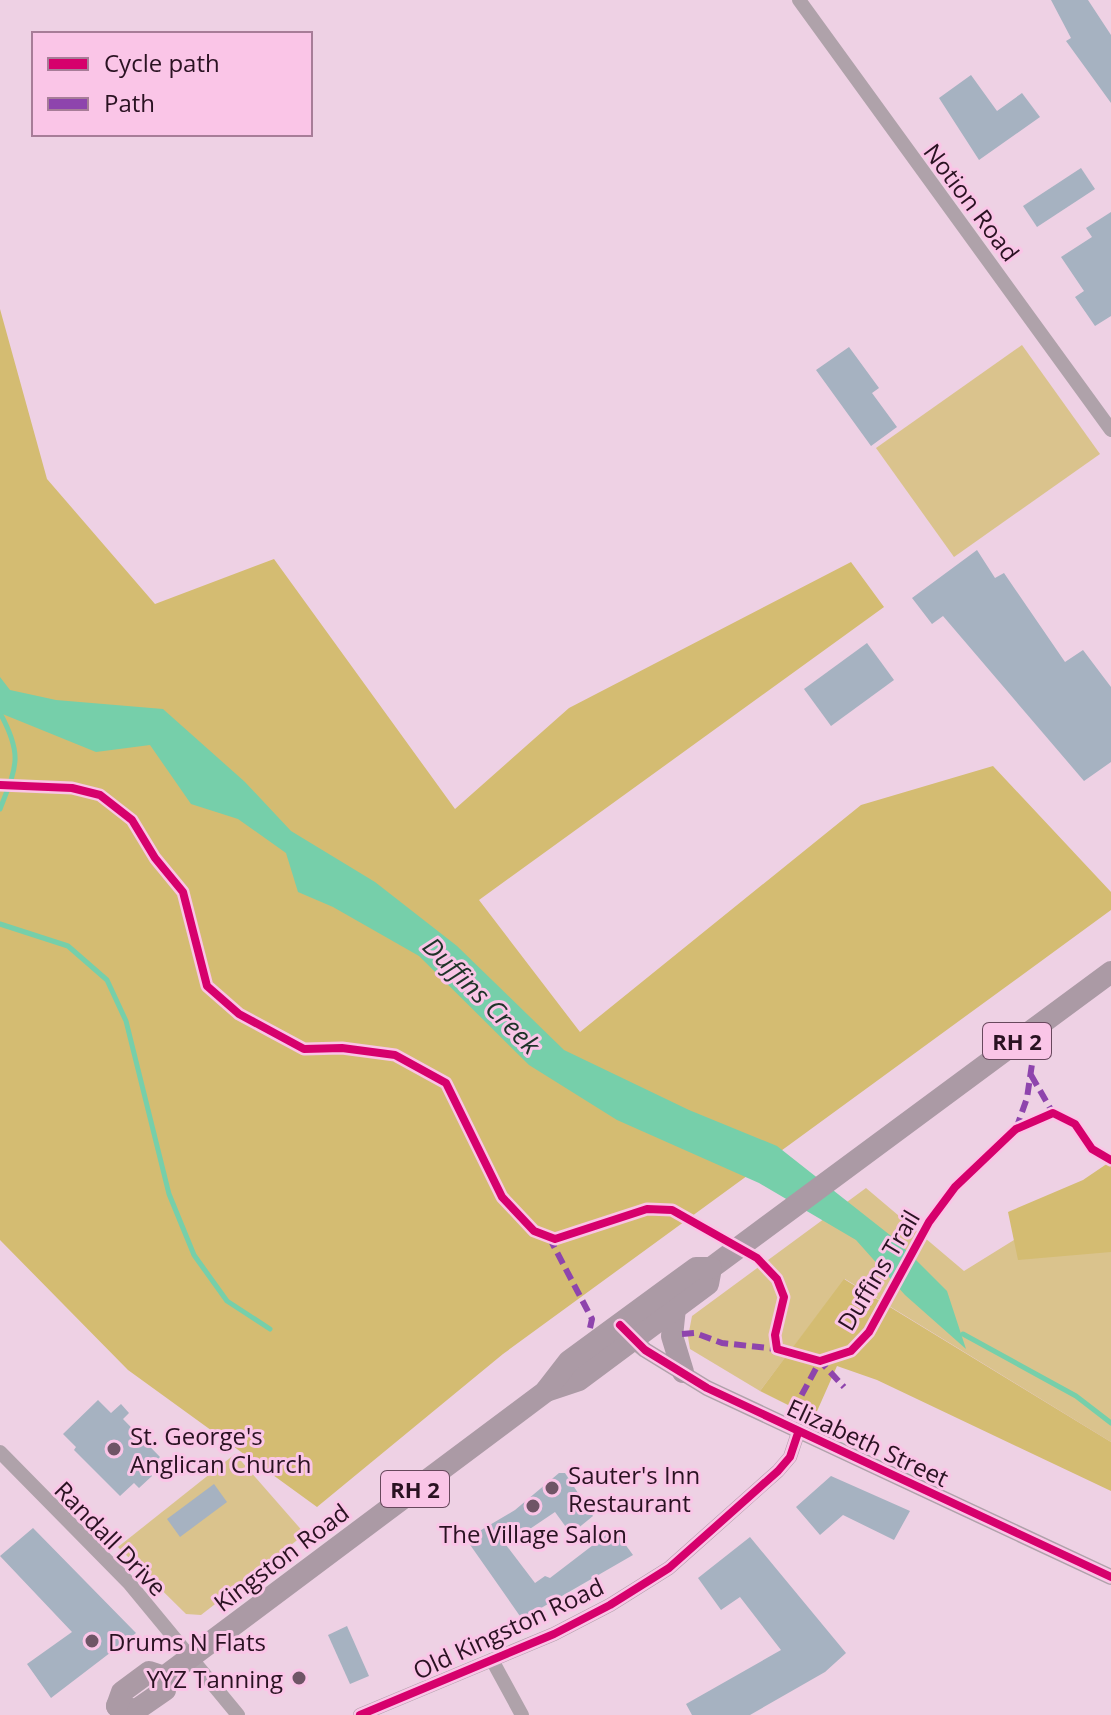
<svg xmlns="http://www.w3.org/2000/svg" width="1111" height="1715" font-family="'Open Sans',sans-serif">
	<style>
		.green { fill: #dac38d }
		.forest { fill: #d4bc72 }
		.water { fill: #76cfaa }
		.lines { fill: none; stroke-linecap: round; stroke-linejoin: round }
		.stream { stroke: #76cfaa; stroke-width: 5 }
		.building { fill: #a6b2c1 }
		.minor { stroke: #afa2aa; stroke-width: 14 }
		.tertiary { stroke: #afa2aa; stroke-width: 16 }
		.primary { stroke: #ab9aa5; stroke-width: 22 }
		.quiet { stroke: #8e44ad; stroke-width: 6; stroke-dasharray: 12 6; stroke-linecap: butt }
		.cycleway-casing { stroke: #fac5e7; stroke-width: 13 }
		.cycleway { stroke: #d6006c; stroke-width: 8 }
		.poi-dot { fill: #6f5566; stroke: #fac5e7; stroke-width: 3 }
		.labels { text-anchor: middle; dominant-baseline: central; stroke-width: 6; stroke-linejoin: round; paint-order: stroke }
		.shield { fill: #fac5e7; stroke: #68485d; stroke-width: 2 }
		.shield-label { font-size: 22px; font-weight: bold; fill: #2a1222 }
		.street-label { font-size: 24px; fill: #2a1222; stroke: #fac5e7 }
		.poi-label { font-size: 24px; fill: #2a1222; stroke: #fac5e7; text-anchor: start }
		.water-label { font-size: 26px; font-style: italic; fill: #1e3428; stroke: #fac5e7 }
	</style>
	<rect width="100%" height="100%" fill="#eed1e4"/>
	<!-- green -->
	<g class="green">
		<path d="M1022,345L1100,454L954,557L876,448Z"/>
		<path d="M866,1188L964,1271L1051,1217L1111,1248V1442L845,1279L760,1391L690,1349L688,1337L692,1316Z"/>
		<path d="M235,1454L305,1534L201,1615L186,1614L118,1547Z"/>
	</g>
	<!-- forest -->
	<g class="forest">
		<path d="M0,309L47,479L155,604L274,559L455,809L569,708L851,562L884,607L479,900L580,1032L861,805L993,766L1111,892V910L503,1354L317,1507L128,1370L0,1240Z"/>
		<path d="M1111,1161V1252L1018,1260L1008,1212L1083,1180Z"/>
		<path d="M844,1279L1111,1442V1491L877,1380L837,1366L814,1418L760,1391Z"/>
	</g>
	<!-- water -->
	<path class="water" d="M0,677L10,690L56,700L163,709L245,782L291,831L375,882L457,946L564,1050L689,1110L777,1146L895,1239L947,1291L966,1349L905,1295L856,1240L759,1183L617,1120L529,1065L419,956L333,907L298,892L286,853L238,819L191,804L150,745L96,752L0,713Z"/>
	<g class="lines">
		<!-- stream -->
		<g class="stream">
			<path d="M0,809C17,766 23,755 0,713"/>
			<path d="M0,924L68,946L107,980L126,1021L169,1194L194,1255L227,1301L270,1329"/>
			<path d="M963,1334L1076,1396L1111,1423"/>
		</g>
	</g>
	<!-- building -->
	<g class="building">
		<path d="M1051,0H1088L1111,35V103L1066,41L1071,38Z"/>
		<path d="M971,75L997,111L1022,93L1040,117L979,160L939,98Z"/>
		<path d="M1081,168L1095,189L1037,227L1023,206Z"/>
		<path d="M1111,212V316L1095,326L1075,297L1084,291L1061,257L1092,237L1086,228Z"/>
		<path d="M849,347L879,388L872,393L897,427L871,446L816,370Z"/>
		<path d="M977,550L995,578L1004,573L1065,662L1083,650L1111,687V762L1084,781L943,616L932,624L912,598Z"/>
		<path d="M867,643L894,680L831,726L804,689Z"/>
		<path d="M98,1400L111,1413L121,1404L129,1413L123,1419L160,1457L147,1470L152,1476L139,1488L134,1483L120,1496L74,1450L76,1447L63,1434Z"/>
		<path d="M559,1473H565L593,1516L571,1534L555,1512L506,1545L535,1583L545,1576L550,1578L614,1529L633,1555L522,1619L466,1539L515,1510Z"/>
		<path d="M831,1476L910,1511L894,1540L843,1515L820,1535L796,1507Z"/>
		<path d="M214,1484L227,1502L180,1537L167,1519Z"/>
		<path d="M33,1528L136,1633L51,1698L27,1664L72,1632L0,1556Z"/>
		<path d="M750,1537L846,1653L825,1672L750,1715H692L686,1704L781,1650L740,1597L721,1610L698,1578Z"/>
		<path d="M347,1626L369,1676L350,1684L328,1635Z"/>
	</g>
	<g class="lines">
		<!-- minor -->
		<g class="minor">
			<path d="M799,0L1111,430"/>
			<path d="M0,1452L129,1583L238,1715"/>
			<path d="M492,1660L522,1715"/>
			<path d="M360,1715L554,1634L610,1605L669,1568L778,1471L790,1457L798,1433"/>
		</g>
		<!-- tertiary -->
		<path class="tertiary" d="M627,1335L645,1350L707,1388L1111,1577"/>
		<!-- primary -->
		<g class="primary">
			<path d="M711,1268L1111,972"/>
			<path d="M675,1308L672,1336L683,1372"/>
			<path d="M546,1391L579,1380L708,1284L711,1268"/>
			<path d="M164,1677L545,1392L569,1361L696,1268H711"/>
			<path d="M117,1706L136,1710L165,1690L164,1677"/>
			<path d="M117,1706L122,1692L149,1672L164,1677"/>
		</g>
		<!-- quiet -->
		<g class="quiet">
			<path d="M1031,1075L1053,1113"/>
			<path d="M1016,1129L1027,1098L1032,1064"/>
			<path d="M549,1237L592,1319L590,1328"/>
			<path d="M682,1334L695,1333L722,1343L777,1349"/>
			<path d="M793,1411L820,1361L844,1387"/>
		</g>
		<defs>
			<g id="cycleway">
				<path d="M0,785L72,788L100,795L132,820L155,858L183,892L207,986L239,1014L304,1049L342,1048L395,1055L446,1083L502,1197L534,1231L555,1239L647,1209L672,1210L757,1258L777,1279L784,1297L775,1335L777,1349L820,1361L851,1351L869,1332L929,1222L955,1187L1016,1129L1053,1113L1075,1124L1092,1149L1111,1160"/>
				<path d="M620,1325L645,1350L707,1388L1111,1577"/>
				<path d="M360,1715L554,1634L610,1605L669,1568L778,1471L790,1457L798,1433"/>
			</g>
		</defs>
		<!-- cycleway casing -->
		<use href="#cycleway" class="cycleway-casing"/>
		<!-- cycleway -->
		<use href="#cycleway" class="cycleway"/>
	</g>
	<!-- markers -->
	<g class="poi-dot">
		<circle cx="114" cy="1449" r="8"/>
		<circle cx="552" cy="1488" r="8"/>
		<circle cx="533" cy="1506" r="8"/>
		<circle cx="92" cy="1641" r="8"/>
		<circle cx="299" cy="1678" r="8"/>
	</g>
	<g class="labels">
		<!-- shield labels -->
		<g class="shield">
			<rect x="983" y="1023" width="68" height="36" rx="6"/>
			<rect x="381" y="1471" width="68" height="36" rx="6"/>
		</g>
		<g class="shield-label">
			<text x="1017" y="1041">RH 2</text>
			<text x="415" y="1489">RH 2</text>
		</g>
		<!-- street labels -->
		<g class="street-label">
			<text transform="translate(972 202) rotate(53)">Notion Road</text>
			<text transform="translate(878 1270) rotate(-59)">Duffins Trail</text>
			<text transform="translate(868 1442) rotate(25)">Elizabeth Street</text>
			<text transform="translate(111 1538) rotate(46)">Randall Drive</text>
			<text transform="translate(281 1557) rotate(-37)">Kingston Road</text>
			<text transform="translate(508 1628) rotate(-25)">Old Kingston Road</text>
		</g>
		<!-- poi labels -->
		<g class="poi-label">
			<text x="130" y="1435">St. George's<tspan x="130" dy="28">Anglican Church</tspan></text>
			<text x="568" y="1474">Sauter's Inn<tspan x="568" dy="28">Restaurant</tspan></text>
			<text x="533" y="1533" text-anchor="middle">The Village Salon</text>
			<text x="108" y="1641">Drums N Flats</text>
			<text x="283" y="1678" text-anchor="end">YYZ Tanning</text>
		</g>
		<!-- water labels -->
		<g class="water-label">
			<text transform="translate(482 995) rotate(45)">Duffins Creek</text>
		</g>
	</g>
	<!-- legend -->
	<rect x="32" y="32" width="280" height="104" fill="#fac5e7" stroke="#a77d98" stroke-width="2"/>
	<rect x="48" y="58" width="40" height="12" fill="#d6006c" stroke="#a77d98" stroke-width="2"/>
	<text x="104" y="72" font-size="24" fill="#2a1222">Cycle path</text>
	<rect x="48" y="98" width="40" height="12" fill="#8e44ad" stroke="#a77d98" stroke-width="2"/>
	<text x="104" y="112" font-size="24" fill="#2a1222">Path</text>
</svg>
